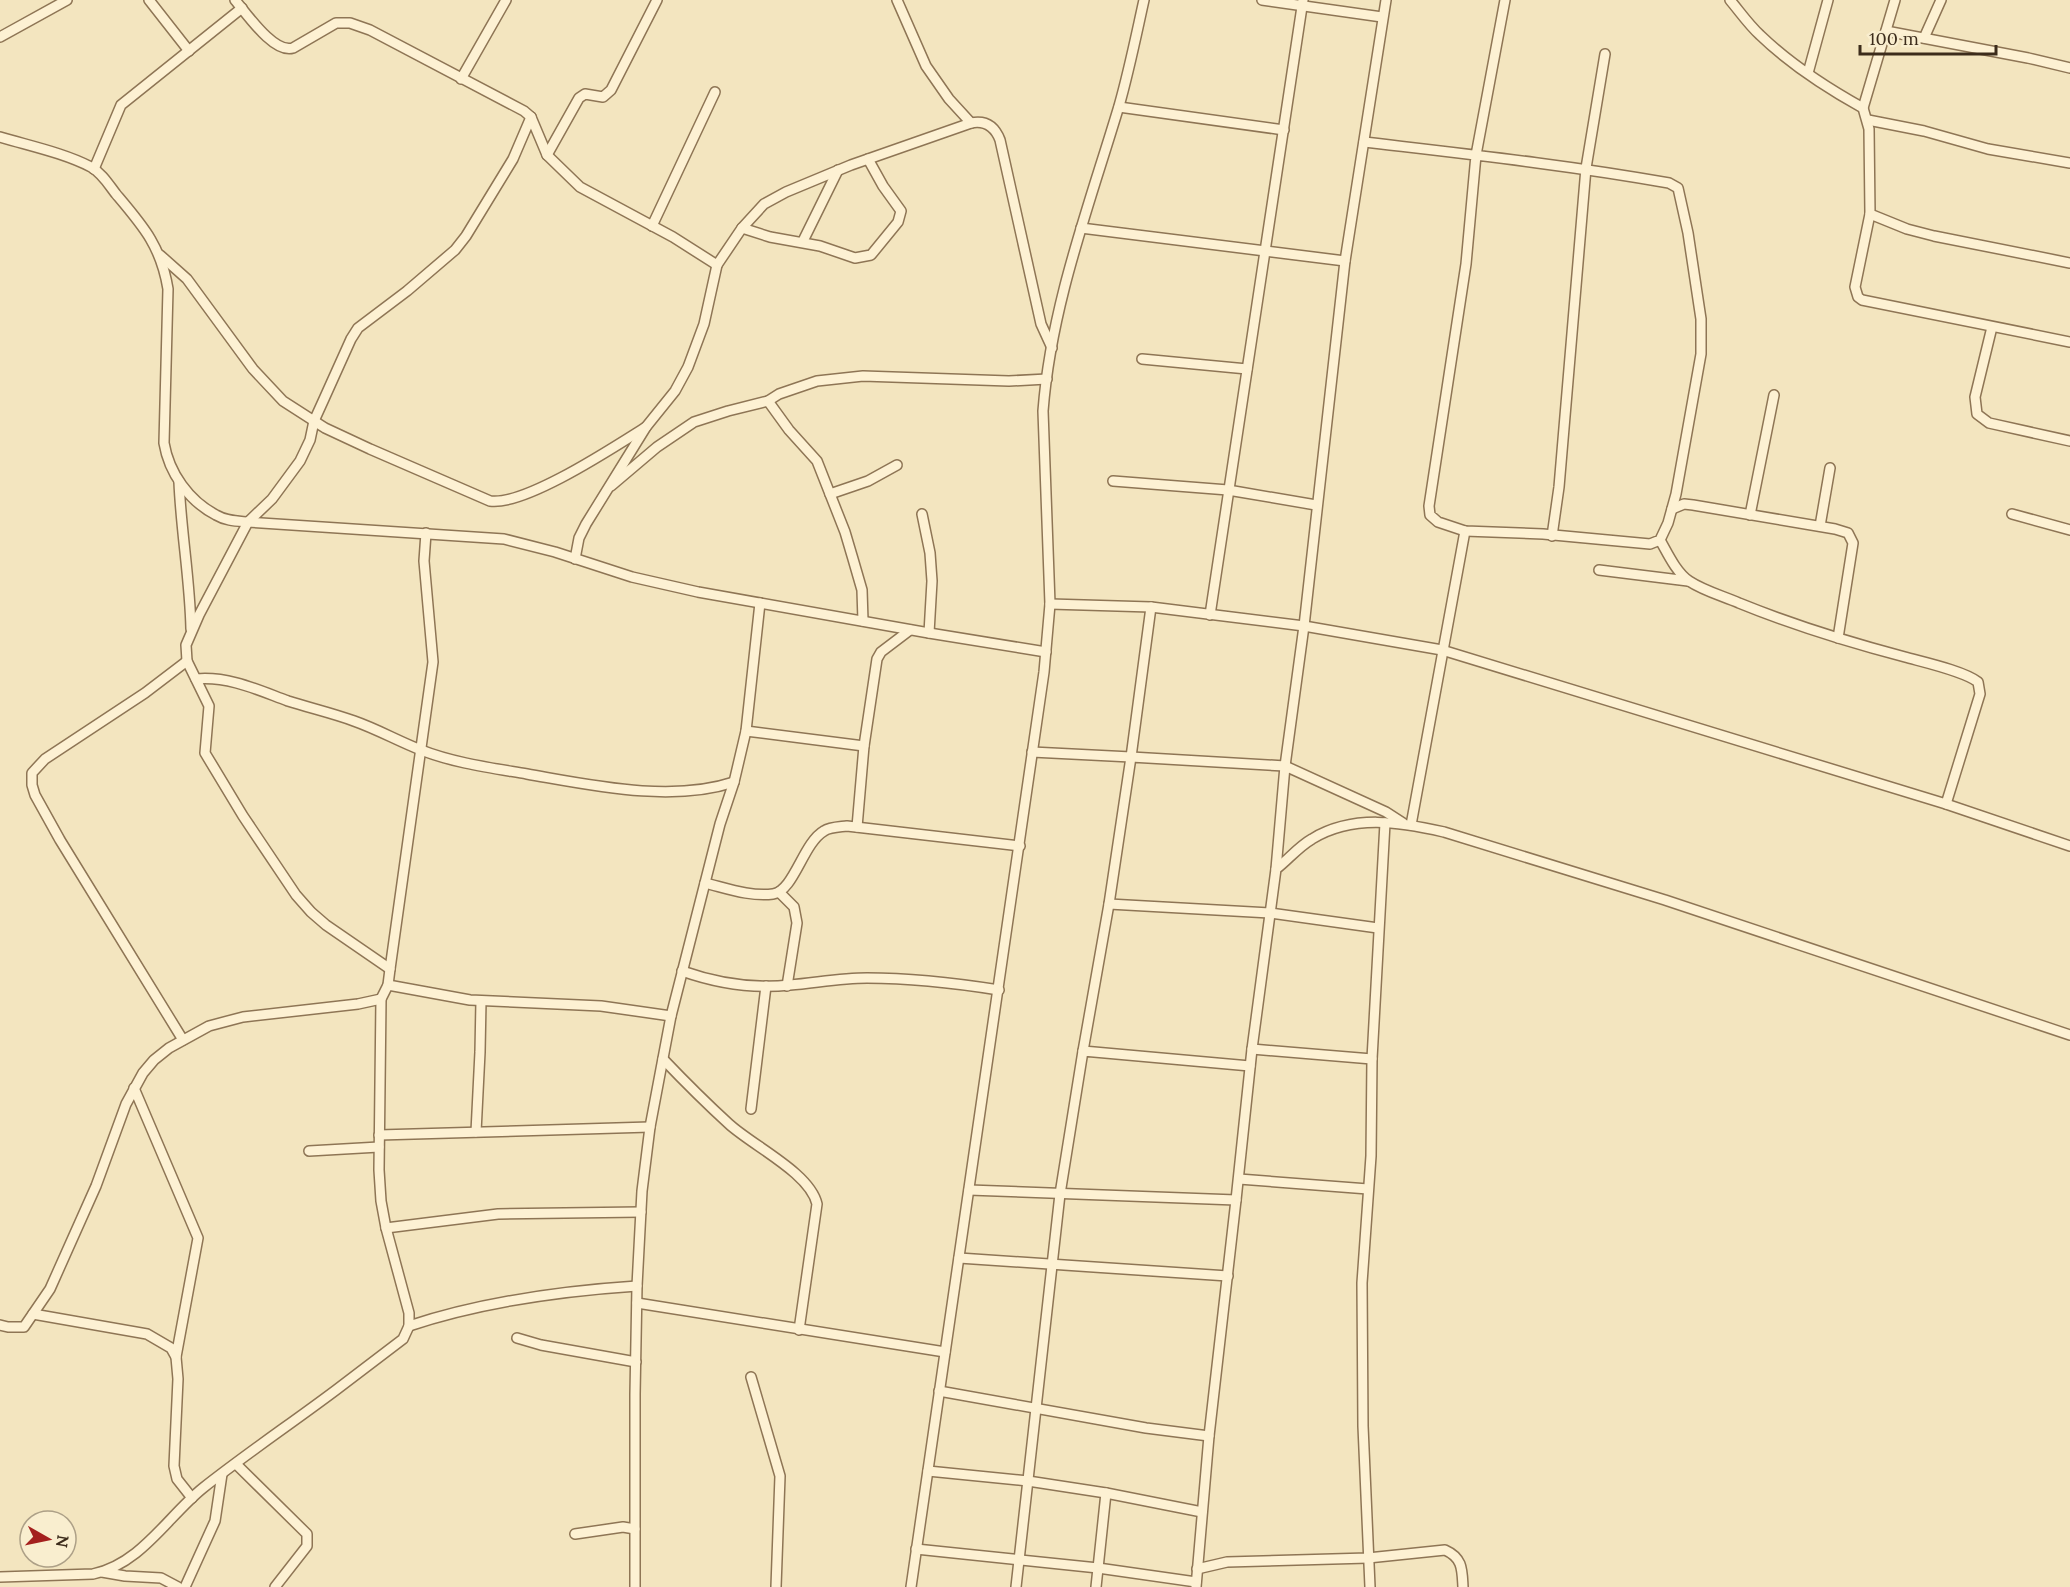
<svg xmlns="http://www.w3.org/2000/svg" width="2070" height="1587" font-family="Lora,serif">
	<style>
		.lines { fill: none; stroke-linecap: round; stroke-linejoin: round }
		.minor-casing { stroke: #8e7555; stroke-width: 12 }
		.minor { stroke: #fdf1d3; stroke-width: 9 }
	</style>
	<rect width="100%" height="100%" fill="#f3e5bf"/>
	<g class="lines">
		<defs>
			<g id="minor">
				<path d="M149,0L189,51"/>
				<path d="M235,0C247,14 274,54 293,48L336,23H350L370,30L524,111L531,117L547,155L580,187L673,237L717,265L742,228L764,204L786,192L851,165L971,123C986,120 995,127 1000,140L1041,324L1052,348"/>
				<path d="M897,0L926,66L949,99L971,123"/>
				<path d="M1262,0L1382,17"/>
				<path d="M1730,0C1740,12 1749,25 1760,35C1790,64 1827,88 1863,108L1869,129L1870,214L1907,229L1934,236L2070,263"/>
				<path d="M1886,31L2028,58L2070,68"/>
				<path d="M0,37L67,0"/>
				<path d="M1924,38L1941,0"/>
				<path d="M1808,73L1828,0"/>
				<path d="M461,79L506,0"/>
				<path d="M1119,107L1284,130"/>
				<path d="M1863,108L1895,0"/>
				<path d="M1868,120L1924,131L1988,149L2070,163"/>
				<path d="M0,137C30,146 64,153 91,167C102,173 109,185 116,194C143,226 161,246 168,289L164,443C169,473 189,501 216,515C226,521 237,521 248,522L504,539L555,552L632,577L698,592L929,633L1046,652"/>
				<path d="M1364,142C1466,154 1568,165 1669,183L1678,188L1688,233L1701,319V354L1676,494L1668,523L1660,540L1650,544L1543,534L1465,531L1438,522L1430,515L1429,506L1466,264L1476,155L1505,0"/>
				<path d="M547,155L579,98L585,94L603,97L611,90L657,0"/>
				<path d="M94,169L121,105L242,8"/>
				<path d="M1870,214L1855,287L1858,297L1862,300L2070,342"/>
				<path d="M652,226L715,92"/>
				<path d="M742,228L770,237L820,246L855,258L871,255L898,222L901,211L883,186L868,159"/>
				<path d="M1081,228L1345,261"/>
				<path d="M803,241L838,170"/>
				<path d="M160,255L187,279L253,369L283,401L325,428L370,449L490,501C525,506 614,447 646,427"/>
				<path d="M1992,327L1975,397L1977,414L1989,423L2070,441"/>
				<path d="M1142,359L1247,369"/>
				<path d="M768,401L789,430L817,461L845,532L853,559L862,590L863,621"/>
				<path d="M1113,481L1228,490L1316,505"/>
				<path d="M179,482C181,531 190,580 191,629"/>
				<path d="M611,486L657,447L694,422L728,411L768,401L779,394L817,381L863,376L1009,381L1047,379"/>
				<path d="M830,494L868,481L897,465"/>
				<path d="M1672,509L1684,504L1693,505L1835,529L1848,533L1853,543L1838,638"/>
				<path d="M922,514L930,553L932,581L929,633"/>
				<path d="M2012,514L2070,530"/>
				<path d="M1750,515L1774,395"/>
				<path d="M1820,526L1830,468"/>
				<path d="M1552,536L1559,487L1586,168L1605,54"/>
				<path d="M1660,540C1668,554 1676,572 1689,581C1704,591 1723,596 1739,603C1793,625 1848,642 1905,657C1923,662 1964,671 1978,682L1980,694L1946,804"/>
				<path d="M575,559L579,538L586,524L646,427L675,391L688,367L704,324L717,265"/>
				<path d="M1599,570L1688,581"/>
				<path d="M1050,604L1151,607L1304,626L1442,650L1946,804L2070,846"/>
				<path d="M1210,615L1303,0"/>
				<path d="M196,679C229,676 258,690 288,701C310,708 332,713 354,721C377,729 398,741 421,750C454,763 492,768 527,774C591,785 671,803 734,782"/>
				<path d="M746,731L864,746"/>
				<path d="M1032,752L1131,757L1151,607"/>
				<path d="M1411,825L1465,531"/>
				<path d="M857,827L864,746L877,659L881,652L910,630"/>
				<path d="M1276,869L1285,766L1386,812L1403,823"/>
				<path d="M705,883C726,888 750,897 773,894C794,891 803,843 824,831C830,827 840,827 847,826L1020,846"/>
				<path d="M779,892L794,907L797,923L787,986"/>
				<path d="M1109,904L1270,913L1378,928"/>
				<path d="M390,969L326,925L311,912L296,895L243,816L205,753L209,706L187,661L186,645L199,615L248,522L272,499L300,461L310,440L314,421L324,399L351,339L358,328L407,291L455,250L466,236L513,159L531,117"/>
				<path d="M682,971C716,983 754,989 790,985C815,983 841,978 867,978C911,978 955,983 999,990"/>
				<path d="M388,985L470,1000L601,1006L671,1016"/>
				<path d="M183,1040L60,840L35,795L32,785V773L45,759L145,693L187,661"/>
				<path d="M1252,1049L1372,1059"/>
				<path d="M1083,1051L1109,904L1131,757L1285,766L1304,626L1345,261L1386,0"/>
				<path d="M663,1059C684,1081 706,1103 729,1124C753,1146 810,1173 817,1204L799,1330"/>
				<path d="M134,1088L198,1238L176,1357"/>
				<path d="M751,1109L766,986"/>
				<path d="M476,1132L480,1052L481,1001"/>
				<path d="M379,1135L650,1127"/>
				<path d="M309,1151L379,1147"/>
				<path d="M1239,1179L1368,1189"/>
				<path d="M969,1190L1236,1200"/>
				<path d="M386,1228L498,1214L641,1212"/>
				<path d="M959,1258L1228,1276"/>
				<path d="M637,1303L945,1352"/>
				<path d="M33,1314L147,1334L171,1348L176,1357L178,1379L174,1466L177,1479L192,1498"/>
				<path d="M0,1325L8,1327H24L50,1289L96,1186L126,1104L143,1073L154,1060L169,1048L209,1026L243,1017L358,1004L381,999"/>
				<path d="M409,1326C481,1302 561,1291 637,1286"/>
				<path d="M517,1338L541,1345L636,1362"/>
				<path d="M751,1377L780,1476L776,1587"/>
				<path d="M939,1391L1146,1428L1209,1436"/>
				<path d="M236,1464L307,1534V1546L275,1587"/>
				<path d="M928,1471L1028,1481L1106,1493L1202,1512"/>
				<path d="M575,1534L623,1527L635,1529"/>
				<path d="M916,1549L1098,1568L1196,1582"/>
				<path d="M1197,1569L1227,1562L1368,1558L1445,1550C1463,1558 1462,1570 1463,1587"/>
				<path d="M102,1572L125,1576L161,1578L178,1587"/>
				<path d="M0,1577L93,1574C141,1564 168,1516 203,1488C246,1454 292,1423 336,1390L403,1339L409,1326V1313L386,1228L381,1201L379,1170L381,999L388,985L390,969L433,662L424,561L426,533"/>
				<path d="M185,1587L215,1521L222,1474"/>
				<path d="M635,1587V1394L637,1286L642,1191L650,1127L671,1016L720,824L734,782L746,731L760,603"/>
				<path d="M911,1587L1044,672L1050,604L1043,411C1051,306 1089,206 1119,106C1129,71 1136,36 1144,0"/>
				<path d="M1016,1587L1060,1194L1083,1051L1250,1066"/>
				<path d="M1096,1587L1106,1493"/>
				<path d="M1196,1587L1209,1436L1236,1200L1252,1049L1276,869C1288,860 1298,847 1312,839C1353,814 1400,822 1444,832L1665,900L2070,1035"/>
				<path d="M1370,1587L1363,1426L1362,1283L1371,1156L1372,1059L1385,823"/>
			</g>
		</defs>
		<!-- minor casing -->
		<use href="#minor" class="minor-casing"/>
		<!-- minor -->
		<use href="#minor" class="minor"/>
	</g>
	<!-- north arrow -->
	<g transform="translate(48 1539) rotate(99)"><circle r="28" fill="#f9eecf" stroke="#ada087" stroke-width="1.5"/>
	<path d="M0-4.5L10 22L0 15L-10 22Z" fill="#a4201e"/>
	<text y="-9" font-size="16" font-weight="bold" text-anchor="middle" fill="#3c2c1b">N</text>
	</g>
	<!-- scale -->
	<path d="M1860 45v9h136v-9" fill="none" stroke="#3c2c1b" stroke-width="3"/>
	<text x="1869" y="45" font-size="18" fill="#3c2c1b" stroke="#f9eecf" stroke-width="4.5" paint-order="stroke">100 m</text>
</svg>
